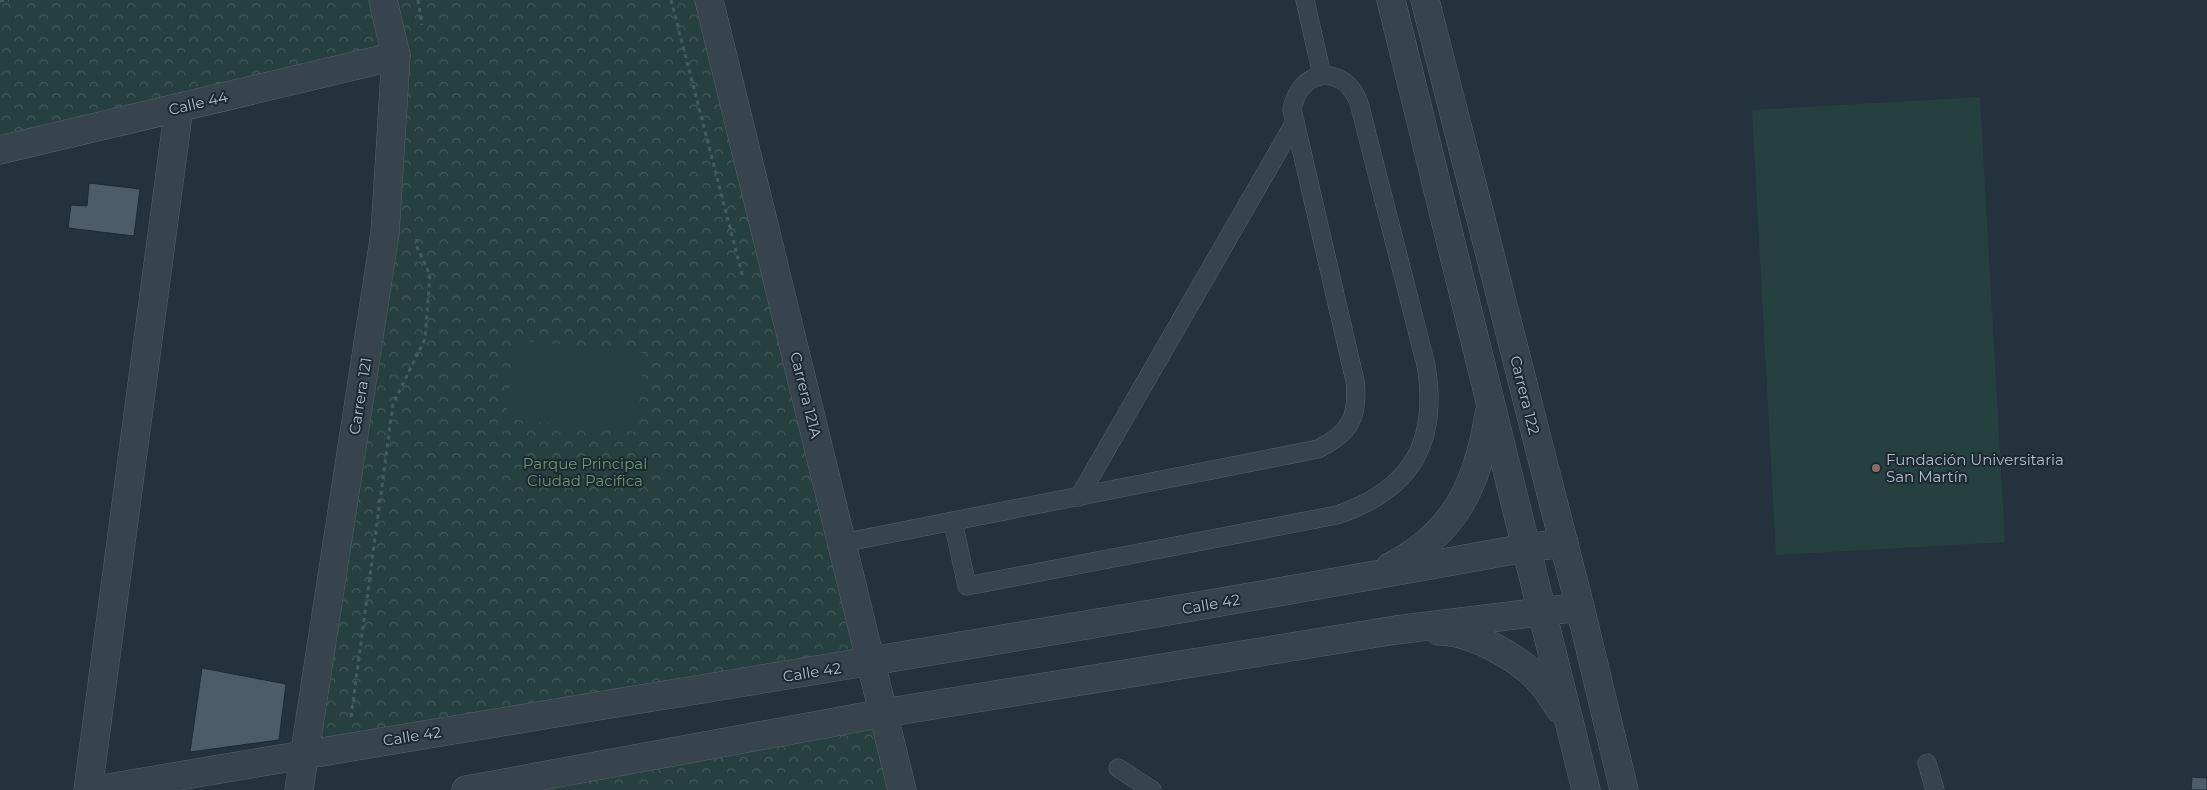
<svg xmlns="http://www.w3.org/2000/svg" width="2207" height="790" font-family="Montserrat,sans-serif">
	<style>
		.park { fill: url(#park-crowns) }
		.pitch { fill: #26403f }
		.building { fill: #4c5c69; stroke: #1e2a34 }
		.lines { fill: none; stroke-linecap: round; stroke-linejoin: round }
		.lane-casing { stroke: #55616b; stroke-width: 19 }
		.street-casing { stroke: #55616b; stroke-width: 29 }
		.path { stroke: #455c5c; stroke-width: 3; stroke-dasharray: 4 4; stroke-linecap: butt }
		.lane { stroke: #37434d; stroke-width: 18 }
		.street { stroke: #37434d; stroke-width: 28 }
		.education-dot { fill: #8d6e63; stroke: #1c2832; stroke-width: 2 }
		.labels { text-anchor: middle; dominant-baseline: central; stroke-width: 4; stroke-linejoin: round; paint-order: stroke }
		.street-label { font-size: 15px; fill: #b3bec9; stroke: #1c2832 }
		.poi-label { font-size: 15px; fill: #b3bec9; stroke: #1c2832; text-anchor: start }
		.park-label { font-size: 15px; fill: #699a6e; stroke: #1c2832 }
	</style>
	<defs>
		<pattern id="park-crowns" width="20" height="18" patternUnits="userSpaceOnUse" patternTransform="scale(1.25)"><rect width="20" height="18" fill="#26403f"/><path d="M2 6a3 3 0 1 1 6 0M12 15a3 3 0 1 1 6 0" fill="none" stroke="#435a59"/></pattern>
	</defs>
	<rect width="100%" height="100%" fill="#23323d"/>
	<!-- park -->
	<g class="park">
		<path d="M0,0H709L872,662L305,754L396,56L0,150Z"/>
		<path d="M884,713L902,790H466Z"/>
	</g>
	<!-- pitch -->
	<g class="pitch">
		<path d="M1980,97L2005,542L1776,555L1752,110Z"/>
		<path d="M514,340L644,353L636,432L506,419Z"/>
	</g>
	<!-- building -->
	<g class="building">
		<path d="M89,183L140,189L134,236L68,228L71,205L87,206Z"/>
		<path d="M202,668L286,684L279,740L190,752Z"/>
		<path d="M2192,777L2207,778V790H2191Z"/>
	</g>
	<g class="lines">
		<defs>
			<g id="lane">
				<path d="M1305,0L1322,75"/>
				<path d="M1079,497L1295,122"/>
				<path d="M842,543L1318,449C1350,433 1359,417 1355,381L1292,109C1300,68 1344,63 1359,103L1426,365C1439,443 1411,490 1337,515L967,586L953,522"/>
				<path d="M1927,763L1935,790"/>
				<path d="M1118,768L1152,790"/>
			</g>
			<g id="street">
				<path d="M709,0L902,790"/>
				<path d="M1391,0L1586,790"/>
				<path d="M1425,0L1580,607L1624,790"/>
				<path d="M0,150L396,56"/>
				<path d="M1390,567C1455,534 1478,484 1489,414"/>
				<path d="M1439,631C1471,631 1518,657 1539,680C1547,688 1553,699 1560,709"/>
				<path d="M88,790L179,107"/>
				<path d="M97,790C573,708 1050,635 1525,548L1564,543"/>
				<path d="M299,790L385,233L396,56L383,0"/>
				<path d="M466,790L884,713L1396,630L1580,607"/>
			</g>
		</defs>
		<!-- lane casing -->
		<use href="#lane" class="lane-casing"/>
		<!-- street casing -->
		<use href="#street" class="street-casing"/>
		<!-- path -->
		<g class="path">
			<path d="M418,0L422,25"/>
			<path d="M671,0L743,278"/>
			<path d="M0,1L9,0"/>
			<path d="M351,717L393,404L425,339L430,275L417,247V239"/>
		</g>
		<!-- lane -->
		<use href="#lane" class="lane"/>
		<!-- street -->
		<use href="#street" class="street"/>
	</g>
	<!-- markers -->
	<circle class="education-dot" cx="1876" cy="468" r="5"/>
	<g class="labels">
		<!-- street labels -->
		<g class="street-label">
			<text transform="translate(198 103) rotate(-13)">Calle 44</text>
			<text transform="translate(806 395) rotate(76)">Carrera 121A</text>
			<text transform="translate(1525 395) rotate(76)">Carrera 122</text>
			<text transform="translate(360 396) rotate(-81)">Carrera 121</text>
			<text transform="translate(1211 604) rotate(-10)">Calle 42</text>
			<text transform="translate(812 672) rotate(-9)">Calle 42</text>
			<text transform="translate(412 736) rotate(-9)">Calle 42</text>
		</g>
		<!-- poi labels -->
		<g class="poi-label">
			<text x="1886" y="459">Fundación Universitaria<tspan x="1886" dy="17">San Martín</tspan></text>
		</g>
		<!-- park labels -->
		<g class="park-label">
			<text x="585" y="463">Parque Principal<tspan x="585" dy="17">Ciudad Pacifica</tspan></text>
		</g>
	</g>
</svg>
